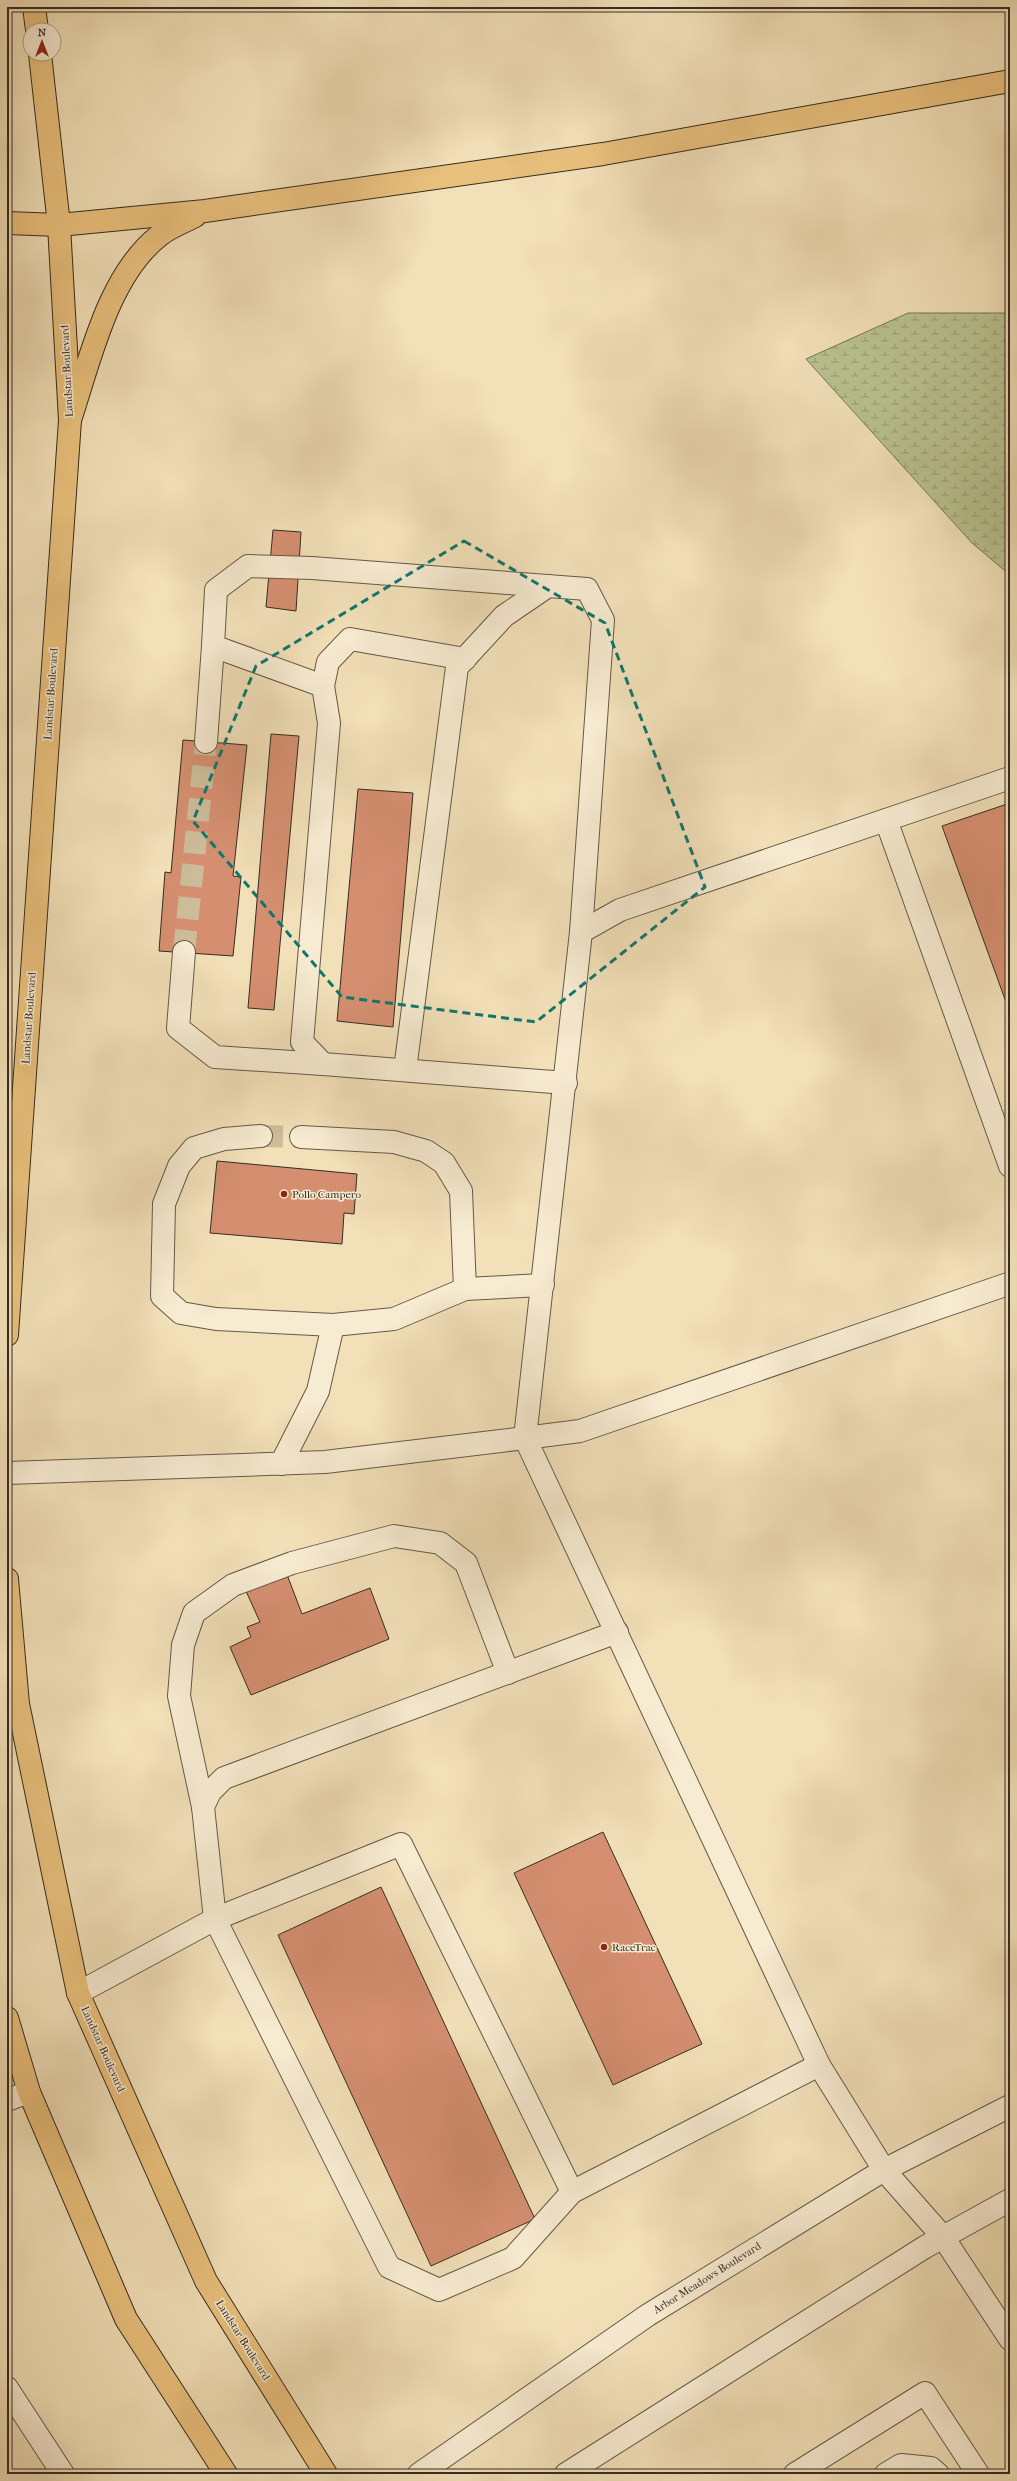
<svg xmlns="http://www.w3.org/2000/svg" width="1017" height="2481" font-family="'IM FELL French Canon',serif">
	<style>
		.wetland { fill: url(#wetland-marsh); stroke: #767759 }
		.building { fill: #d58f70; stroke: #342c22 }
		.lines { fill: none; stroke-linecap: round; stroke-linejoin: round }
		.minor-tunnel { stroke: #ccbc9a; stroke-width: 22; stroke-dasharray: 22 11; stroke-linecap: butt }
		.minor-casing { stroke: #645948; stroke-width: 24 }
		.major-casing { stroke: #342c22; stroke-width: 24 }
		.highway-casing { stroke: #342c22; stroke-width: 24 }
		.minor { stroke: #f7ebd1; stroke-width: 22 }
		.major { stroke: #e9c07c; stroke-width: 22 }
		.highway { stroke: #e9c07c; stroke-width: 22 }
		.marked { fill: none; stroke: #0f766e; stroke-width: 3; stroke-dasharray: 8 5; stroke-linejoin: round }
		.poi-dot { fill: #8f2418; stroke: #f7ebd1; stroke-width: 1.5 }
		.labels { text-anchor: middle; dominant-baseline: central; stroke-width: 3; stroke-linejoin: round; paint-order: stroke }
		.street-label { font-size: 11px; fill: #342c22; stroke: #f7ebd1 }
		.poi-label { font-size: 11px; fill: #342c22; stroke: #f7ebd1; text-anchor: start }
	</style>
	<defs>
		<pattern id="wetland-marsh" width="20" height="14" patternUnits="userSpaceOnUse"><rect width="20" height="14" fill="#b9c290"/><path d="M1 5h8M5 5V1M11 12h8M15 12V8" fill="none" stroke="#979e75"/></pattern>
	</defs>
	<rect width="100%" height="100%" fill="#f2e0b8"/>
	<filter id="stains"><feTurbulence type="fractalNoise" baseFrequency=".005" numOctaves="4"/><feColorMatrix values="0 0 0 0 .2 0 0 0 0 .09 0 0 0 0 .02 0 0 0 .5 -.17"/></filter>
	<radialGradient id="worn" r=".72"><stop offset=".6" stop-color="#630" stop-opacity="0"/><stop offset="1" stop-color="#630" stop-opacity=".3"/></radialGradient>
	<!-- wetland -->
	<path class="wetland" d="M908,313H1010V575L972,543L806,359Z"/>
	<!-- building -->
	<g class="building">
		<path d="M273,530L301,532L296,611L266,607Z"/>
		<path d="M271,734L299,736L274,1010L248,1008Z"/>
		<path d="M183,740L247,745L233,876L241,877L233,956L159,951L165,872L171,873Z"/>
		<path d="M358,789L413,793L393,1027L337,1021Z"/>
		<path d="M1010,803V1013L942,826Z"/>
		<path d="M217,1161L357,1174L354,1214L344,1213L342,1244L210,1233Z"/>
		<path d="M286,1572L302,1614L370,1588L389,1639L251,1695L230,1647L251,1637L247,1627L260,1622L245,1589Z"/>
		<path d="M603,1832L702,2044L613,2085L514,1873Z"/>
		<path d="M381,1887L535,2219L431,2266L278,1935Z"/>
	</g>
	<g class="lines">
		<!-- minor-tunnel -->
		<g class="minor-tunnel">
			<path d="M184,952L206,742"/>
			<path d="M261,1136L301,1137"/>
		</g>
		<defs>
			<g id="minor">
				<path d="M323,686L328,662L350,639L465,659"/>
				<path d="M206,742L213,646"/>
				<path d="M886,820L1010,1166"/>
				<path d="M184,952L178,1028L215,1057L323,1064"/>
				<path d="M405,1070L457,667L504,616L548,586"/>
				<path d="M566,1083L323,1064L302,1042L329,723L323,686L213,646L216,590L248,566L312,568L587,589L603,620L581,932"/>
				<path d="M261,1136L224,1139L194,1148L179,1166L164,1204L162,1296L181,1313L216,1319L333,1325L394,1319L465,1289L543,1285"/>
				<path d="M301,1137L394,1142L426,1151L444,1163L461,1191L465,1289"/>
				<path d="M281,1464L318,1391L333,1325"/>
				<path d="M7,1473L325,1462L525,1438L581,932L620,910L1010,778"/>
				<path d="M203,1807L179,1696L183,1645L194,1613L233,1585L292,1563L394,1536L440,1543L466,1563L508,1673"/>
				<path d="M78,1993L215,1919L401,1844L572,2192L819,2065L884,2170L943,2237L1010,2339"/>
				<path d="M819,2065L525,1438L580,1431L1008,1284"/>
				<path d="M7,2100L29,2092"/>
				<path d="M572,2192L513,2258L439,2290L389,2267L215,1919L203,1807L210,1792L224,1778L617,1632"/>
				<path d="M7,2388L63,2474"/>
				<path d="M419,2474L648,2315L884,2170L1010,2106"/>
				<path d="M566,2474L925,2247L1010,2200"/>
				<path d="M795,2474L925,2393L978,2474"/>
				<path d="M886,2474L901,2465L931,2468L938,2474"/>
			</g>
			<g id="major">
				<path d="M34,7L37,30"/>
				<path d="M7,1335L70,420L59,225L40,54"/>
				<path d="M7,1579L18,1704L78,1993L206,2281L326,2474"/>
				<path d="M7,2018L29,2092L126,2319L226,2474"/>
			</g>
			<g id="highway">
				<path d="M7,223L59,225L205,211L603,154L1010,81"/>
				<path d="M70,420C90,360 108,275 160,235C170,227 184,222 195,216"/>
			</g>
		</defs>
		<!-- minor casing -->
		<use href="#minor" class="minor-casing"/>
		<!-- major casing -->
		<use href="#major" class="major-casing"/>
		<!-- highway casing -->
		<use href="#highway" class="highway-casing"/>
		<!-- minor -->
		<use href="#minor" class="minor"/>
		<!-- major -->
		<use href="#major" class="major"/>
		<!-- highway -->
		<use href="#highway" class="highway"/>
	</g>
	<!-- marked area -->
	<path class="marked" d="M464,541L605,623L705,887L536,1022L342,997L193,821L256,666Z"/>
	<!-- markers -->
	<g class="poi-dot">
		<circle cx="284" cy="1194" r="4"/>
		<circle cx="604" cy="1947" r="4"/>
	</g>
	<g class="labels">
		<!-- street labels -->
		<g class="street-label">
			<text transform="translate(67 371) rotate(-93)">Landstar Boulevard</text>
			<text transform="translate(51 694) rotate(-86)">Landstar Boulevard</text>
			<text transform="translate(29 1018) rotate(-86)">Landstar Boulevard</text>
			<text transform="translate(103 2049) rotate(66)">Landstar Boulevard</text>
			<text transform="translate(707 2278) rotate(-32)">Arbor Meadows Boulevard</text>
			<text transform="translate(243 2340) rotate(58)">Landstar Boulevard</text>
		</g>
		<!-- poi labels -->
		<g class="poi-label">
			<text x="292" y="1194">Pollo Campero</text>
			<text x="612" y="1947">RaceTrac</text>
		</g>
	</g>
	<!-- margin -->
	<rect width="1017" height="2481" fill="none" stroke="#f2e0b8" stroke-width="24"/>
	<rect x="8" y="8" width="1001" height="2465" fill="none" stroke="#342c22" stroke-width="2"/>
	<rect x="12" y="12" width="993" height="2457" fill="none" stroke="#342c22"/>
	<!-- north arrow -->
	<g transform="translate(42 42)"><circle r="19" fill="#f7ebd1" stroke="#a99f8b"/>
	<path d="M0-3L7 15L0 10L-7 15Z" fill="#8f2418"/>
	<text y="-6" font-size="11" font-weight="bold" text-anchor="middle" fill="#342c22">N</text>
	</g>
	<rect width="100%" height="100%" filter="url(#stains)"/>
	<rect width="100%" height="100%" fill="url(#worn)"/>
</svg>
